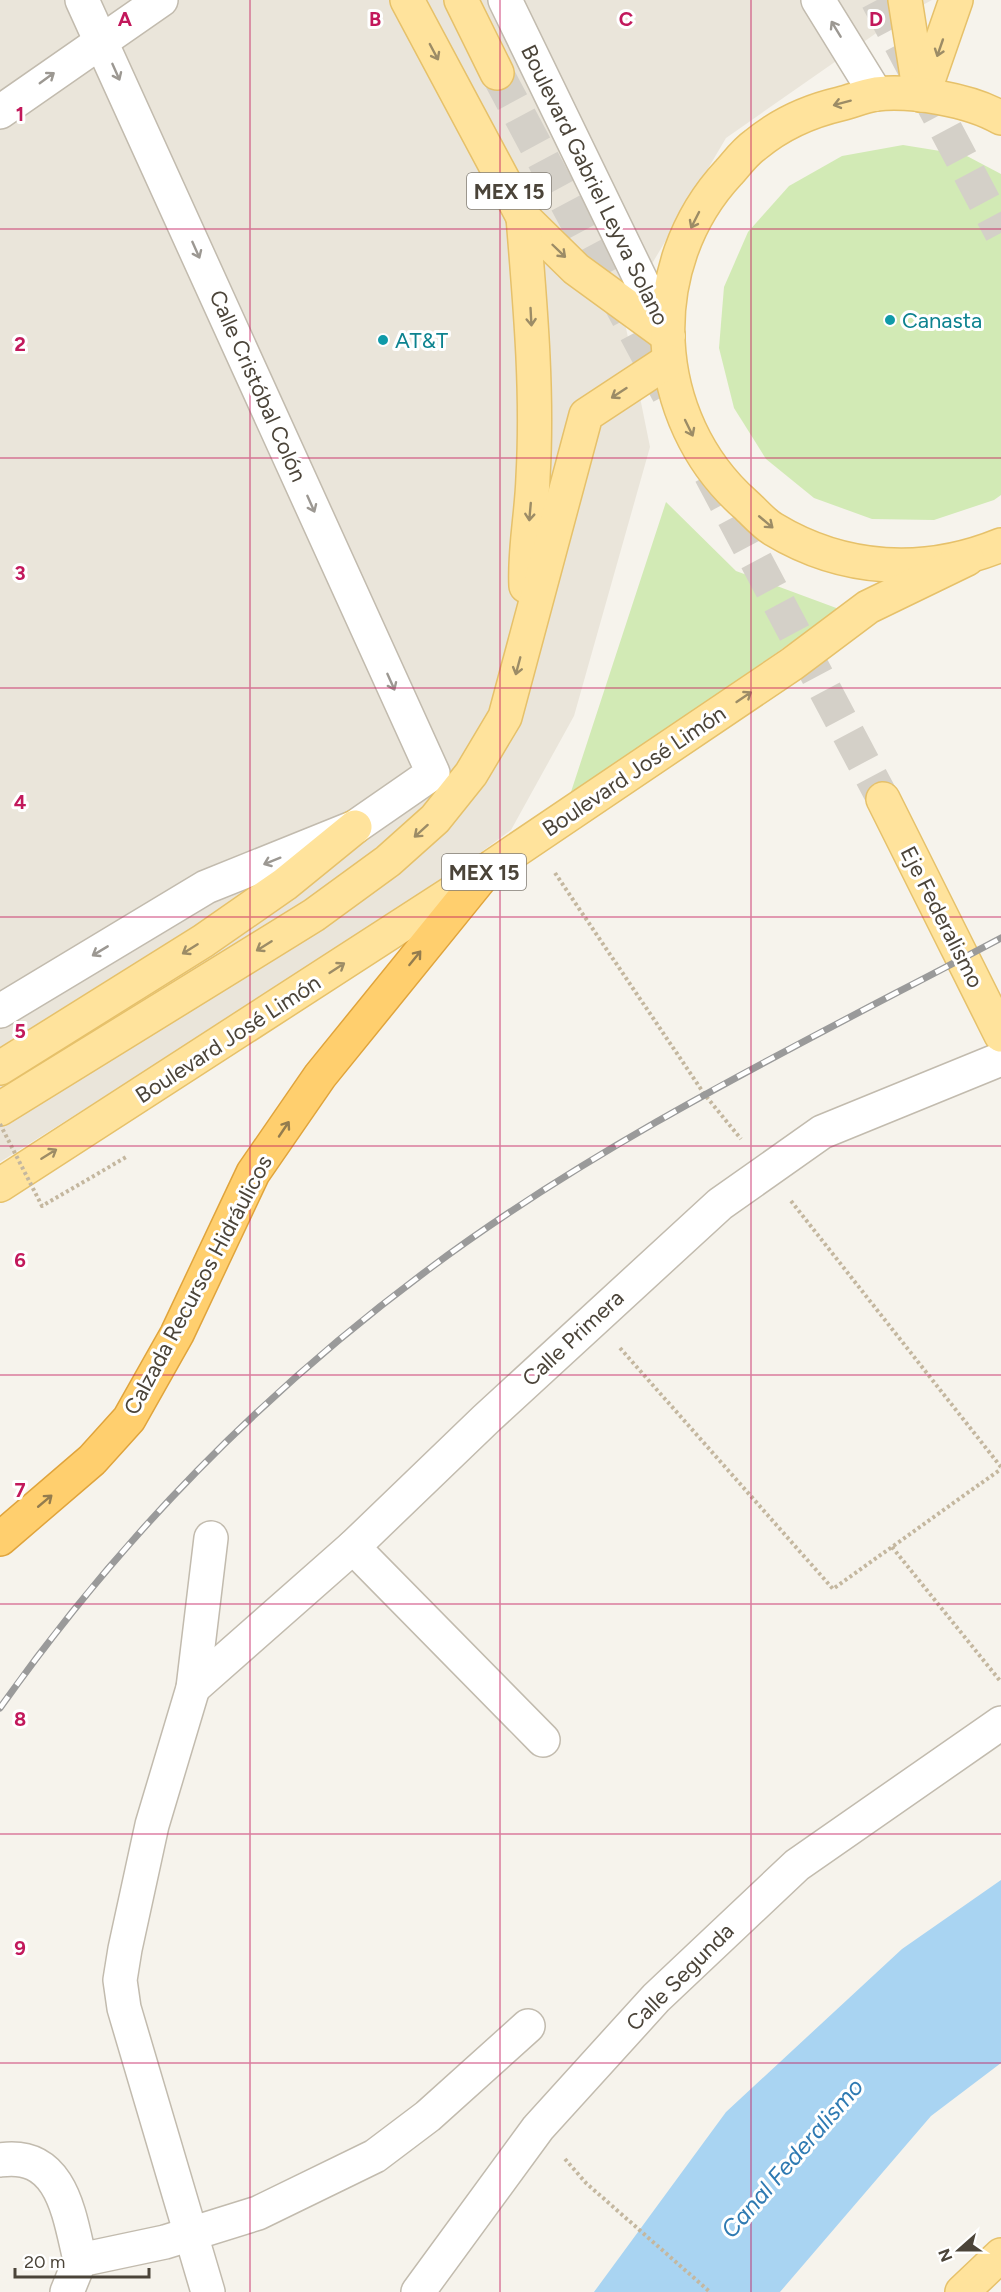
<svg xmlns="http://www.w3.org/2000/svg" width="1001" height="2292" font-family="Figtree,sans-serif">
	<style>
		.residential { fill: #eae5da }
		.green { fill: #d2eab5 }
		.water { fill: #a9d4f2 }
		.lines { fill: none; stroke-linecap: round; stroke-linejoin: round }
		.major-tunnel { stroke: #d4d0c8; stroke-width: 33; stroke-dasharray: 33 16; stroke-linecap: butt }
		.minor-casing { stroke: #c2bbae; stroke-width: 36 }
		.major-casing { stroke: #e6c16a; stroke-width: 36 }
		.highway-casing { stroke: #e0a43c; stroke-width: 36 }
		.path { stroke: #c4b79f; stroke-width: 4; stroke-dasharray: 3 3; stroke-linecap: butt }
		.minor { stroke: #fff; stroke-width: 33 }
		.major { stroke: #ffe39c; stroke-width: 33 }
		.highway { stroke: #ffcf6e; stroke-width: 33 }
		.rail-casing { stroke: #9a9a9a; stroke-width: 7 }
		.rail { stroke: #fff; stroke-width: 4.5; stroke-dasharray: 14; stroke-linecap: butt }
		.path-bridge { stroke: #c4b79f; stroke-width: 4; stroke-dasharray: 3 3; stroke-linecap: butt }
		.oneway { stroke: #9c9892 }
		.oneway2 { stroke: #9c8c66 }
		.oneway3 { stroke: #937c4e }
		.grid { fill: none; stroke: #c2185b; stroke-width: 1.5; stroke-opacity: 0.55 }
		.culture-dot { fill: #0f9aa8; stroke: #fff; stroke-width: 2 }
		.labels { text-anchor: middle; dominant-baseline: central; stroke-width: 6; stroke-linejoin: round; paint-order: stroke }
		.shield { fill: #fff; stroke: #817c74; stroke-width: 1.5 }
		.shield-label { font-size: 21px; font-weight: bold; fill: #4b4439 }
		.street-label { font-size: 22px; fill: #4b4439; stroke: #fff }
		.culture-label { font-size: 22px; fill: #0d838f; stroke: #fff; text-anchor: start }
		.water-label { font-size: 24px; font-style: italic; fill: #2e7ab2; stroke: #fff }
		.grid-label { font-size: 20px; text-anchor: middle; font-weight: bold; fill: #c2185b; stroke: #fff; stroke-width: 6; stroke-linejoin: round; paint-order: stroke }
	</style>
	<rect width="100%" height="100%" fill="#f6f3ec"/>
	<!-- residential -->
	<path class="residential" d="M0,0H932L895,20L726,138L623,313L650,447L574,716L511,830L407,907L0,1162Z"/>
	<!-- green -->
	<g class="green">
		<path d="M903,145L965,155L1001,174V495L994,500L934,520L872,519L814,498L766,459L734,408L719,348L724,287L748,232L789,186L842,156Z"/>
		<path d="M666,502L736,571L839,609L569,798Z"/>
	</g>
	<!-- water -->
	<path class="water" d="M1001,1880V2063L931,2116L780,2292H594L726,2112L902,1949Z"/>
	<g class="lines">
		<!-- major-tunnel -->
		<g class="major-tunnel">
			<path d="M877,0L1001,233"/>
			<path d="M497,73L668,394"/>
			<path d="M710,474L883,799"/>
		</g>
		<defs>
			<g id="minor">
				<path d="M505,0L668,336"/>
				<path d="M818,0L876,94"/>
				<path d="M0,112L161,0"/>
				<path d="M0,1011L206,887L355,827L433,773L82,0"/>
				<path d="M353,1547L543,1740"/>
				<path d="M193,1688L353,1547L486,1419L720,1204L822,1132L1001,1059"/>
				<path d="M0,2160C62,2151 69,2214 80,2260"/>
				<path d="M67,2292L80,2260L165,2242L258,2213L375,2156L428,2116L528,2026"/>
				<path d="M208,2292L124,2008L120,1980L125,1949L152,1825L193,1688L211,1538"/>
				<path d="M418,2292L538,2128L656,1998L797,1865L1001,1723"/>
			</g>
			<g id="major">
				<path d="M407,0L523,217L576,269L668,336"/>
				<path d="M461,0L497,73"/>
				<path d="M905,0L920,95"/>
				<path d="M923,95L956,0"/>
				<path d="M1001,118C970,100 912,90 876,94C864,96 852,101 840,104C810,111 779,125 755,145C745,152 737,163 729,172C641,266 649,419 745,504C754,512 763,523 773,529C844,572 925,576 1001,545"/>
				<path d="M523,217C530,303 538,391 533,477C532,514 524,550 526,586"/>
				<path d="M883,799L1001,1035"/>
				<path d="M0,1068L203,941L285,884L355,827"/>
				<path d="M0,1109L314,915L388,861L435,819L471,774L505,717L586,415L668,361"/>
				<path d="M0,1185L487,870L792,664L868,607L967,559"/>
				<path d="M962,2292L1001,2255"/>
			</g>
			<path id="highway" d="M0,1539L92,1460L129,1419L177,1334L253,1173L320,1076L487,870"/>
		</defs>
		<!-- minor casing -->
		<use href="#minor" class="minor-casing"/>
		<!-- major casing -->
		<use href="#major" class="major-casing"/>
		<!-- highway casing -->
		<use href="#highway" class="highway-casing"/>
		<!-- path -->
		<g class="path">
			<path d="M555,873L705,1095L741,1139"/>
			<path d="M791,1201L1001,1467"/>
			<path d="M620,1348L833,1589L1001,1469"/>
			<path d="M892,1547L1001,1682"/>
			<path d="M565,2159L586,2183L710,2292"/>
		</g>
		<!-- minor -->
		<use href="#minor" class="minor"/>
		<!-- major -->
		<use href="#major" class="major"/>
		<!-- highway -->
		<use href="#highway" class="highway"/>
		<defs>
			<path id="rail" d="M0,1708C121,1537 261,1394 429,1269C606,1137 807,1041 1001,938"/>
		</defs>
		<!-- rail casing -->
		<use href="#rail" class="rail-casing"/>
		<!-- rail -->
		<use href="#rail" class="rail"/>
		<!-- path-bridge -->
		<path class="path-bridge" d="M0,1124L42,1206L128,1156"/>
	</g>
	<!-- one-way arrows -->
	<defs><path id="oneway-shaft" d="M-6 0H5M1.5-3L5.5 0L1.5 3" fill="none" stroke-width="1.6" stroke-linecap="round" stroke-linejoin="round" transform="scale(1.5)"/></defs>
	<g class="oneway">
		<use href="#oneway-shaft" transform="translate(836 29) rotate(-121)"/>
		<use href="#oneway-shaft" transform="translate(116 72) rotate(66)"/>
		<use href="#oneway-shaft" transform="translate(47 78) rotate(-36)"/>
		<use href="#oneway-shaft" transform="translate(196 250) rotate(66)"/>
		<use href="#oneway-shaft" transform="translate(311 504) rotate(66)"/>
		<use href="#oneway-shaft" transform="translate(391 682) rotate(66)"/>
		<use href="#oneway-shaft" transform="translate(272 861) rotate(158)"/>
		<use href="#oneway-shaft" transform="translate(100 951) rotate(149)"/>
	</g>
	<g class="oneway2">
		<use href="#oneway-shaft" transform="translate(940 48) rotate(109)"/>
		<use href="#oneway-shaft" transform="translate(434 52) rotate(62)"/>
		<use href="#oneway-shaft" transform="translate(842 103) rotate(165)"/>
		<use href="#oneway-shaft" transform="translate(695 220) rotate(117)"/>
		<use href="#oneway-shaft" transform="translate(559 251) rotate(44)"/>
		<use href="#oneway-shaft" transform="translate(531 317) rotate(87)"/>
		<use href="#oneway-shaft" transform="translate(619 393) rotate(147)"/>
		<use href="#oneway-shaft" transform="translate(689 428) rotate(64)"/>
		<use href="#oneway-shaft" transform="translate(530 512) rotate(95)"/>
		<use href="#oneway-shaft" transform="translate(766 522) rotate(40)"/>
		<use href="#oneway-shaft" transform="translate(518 666) rotate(105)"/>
		<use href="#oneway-shaft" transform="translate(744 697) rotate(-34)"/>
		<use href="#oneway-shaft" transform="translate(421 831) rotate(138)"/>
		<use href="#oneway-shaft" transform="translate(264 946) rotate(148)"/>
		<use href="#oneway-shaft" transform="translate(190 949) rotate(148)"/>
		<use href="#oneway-shaft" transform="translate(337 968) rotate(-33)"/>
		<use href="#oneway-shaft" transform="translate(49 1154) rotate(-32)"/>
	</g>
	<g class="oneway3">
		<use href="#oneway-shaft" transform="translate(415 958) rotate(-51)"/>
		<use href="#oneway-shaft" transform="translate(284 1129) rotate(-56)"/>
		<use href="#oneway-shaft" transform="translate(45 1501) rotate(-40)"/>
	</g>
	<!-- grid -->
	<path class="grid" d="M250,0V2292M500,0V2292M751,0V2292M0,229H1001M0,458H1001M0,688H1001M0,917H1001M0,1146H1001M0,1375H1001M0,1604H1001M0,1834H1001M0,2063H1001"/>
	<!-- markers -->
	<g class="culture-dot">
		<circle cx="890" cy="320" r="6"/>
		<circle cx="383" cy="340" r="6"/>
	</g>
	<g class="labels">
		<!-- shield labels -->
		<g class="shield">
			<rect x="467" y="173" width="84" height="36" rx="4.5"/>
			<rect x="442" y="854" width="84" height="36" rx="4.5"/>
		</g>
		<g class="shield-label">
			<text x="509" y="191">MEX 15</text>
			<text x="484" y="872">MEX 15</text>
		</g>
		<!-- street labels -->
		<g class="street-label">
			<text transform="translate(595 185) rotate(64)">Boulevard Gabriel Leyva Solano</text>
			<text transform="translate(258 386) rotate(66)">Calle Cristóbal Colón</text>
			<text transform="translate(634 771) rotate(-34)">Boulevard José Limón</text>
			<text transform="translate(942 917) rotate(63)">Eje Federalismo</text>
			<text transform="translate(228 1039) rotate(-33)">Boulevard José Limón</text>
			<text transform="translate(198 1285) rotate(-62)">Calzada Recursos Hidráulicos</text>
			<text transform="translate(573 1338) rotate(-43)">Calle Primera</text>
			<text transform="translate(680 1977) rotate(-45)">Calle Segunda</text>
		</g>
		<!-- culture labels -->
		<g class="culture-label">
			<text x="902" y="320">Canasta</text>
			<text x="395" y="340">AT&amp;T</text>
		</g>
		<!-- water labels -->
		<g class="water-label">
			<text transform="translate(792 2158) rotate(-49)">Canal Federalismo</text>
		</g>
	</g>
	<g class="grid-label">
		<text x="125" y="26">A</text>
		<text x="375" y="26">B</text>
		<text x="626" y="26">C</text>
		<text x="876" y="26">D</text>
		<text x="20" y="121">1</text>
		<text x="20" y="351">2</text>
		<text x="20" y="580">3</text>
		<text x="20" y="809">4</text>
		<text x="20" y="1038">5</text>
		<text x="20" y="1267">6</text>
		<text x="20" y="1497">7</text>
		<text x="20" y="1726">8</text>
		<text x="20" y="1955">9</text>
	</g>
	<!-- north arrow -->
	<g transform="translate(959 2250) rotate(249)" stroke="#ffffff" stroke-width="4.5" paint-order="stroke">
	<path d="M0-4.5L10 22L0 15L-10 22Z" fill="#4b4439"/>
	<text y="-9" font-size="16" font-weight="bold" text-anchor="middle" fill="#4b4439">N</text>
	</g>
	<!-- scale -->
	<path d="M15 2268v9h134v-9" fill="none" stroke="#4b4439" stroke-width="3"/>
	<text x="24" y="2268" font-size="18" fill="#4b4439" stroke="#ffffff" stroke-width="4.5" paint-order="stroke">20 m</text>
</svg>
